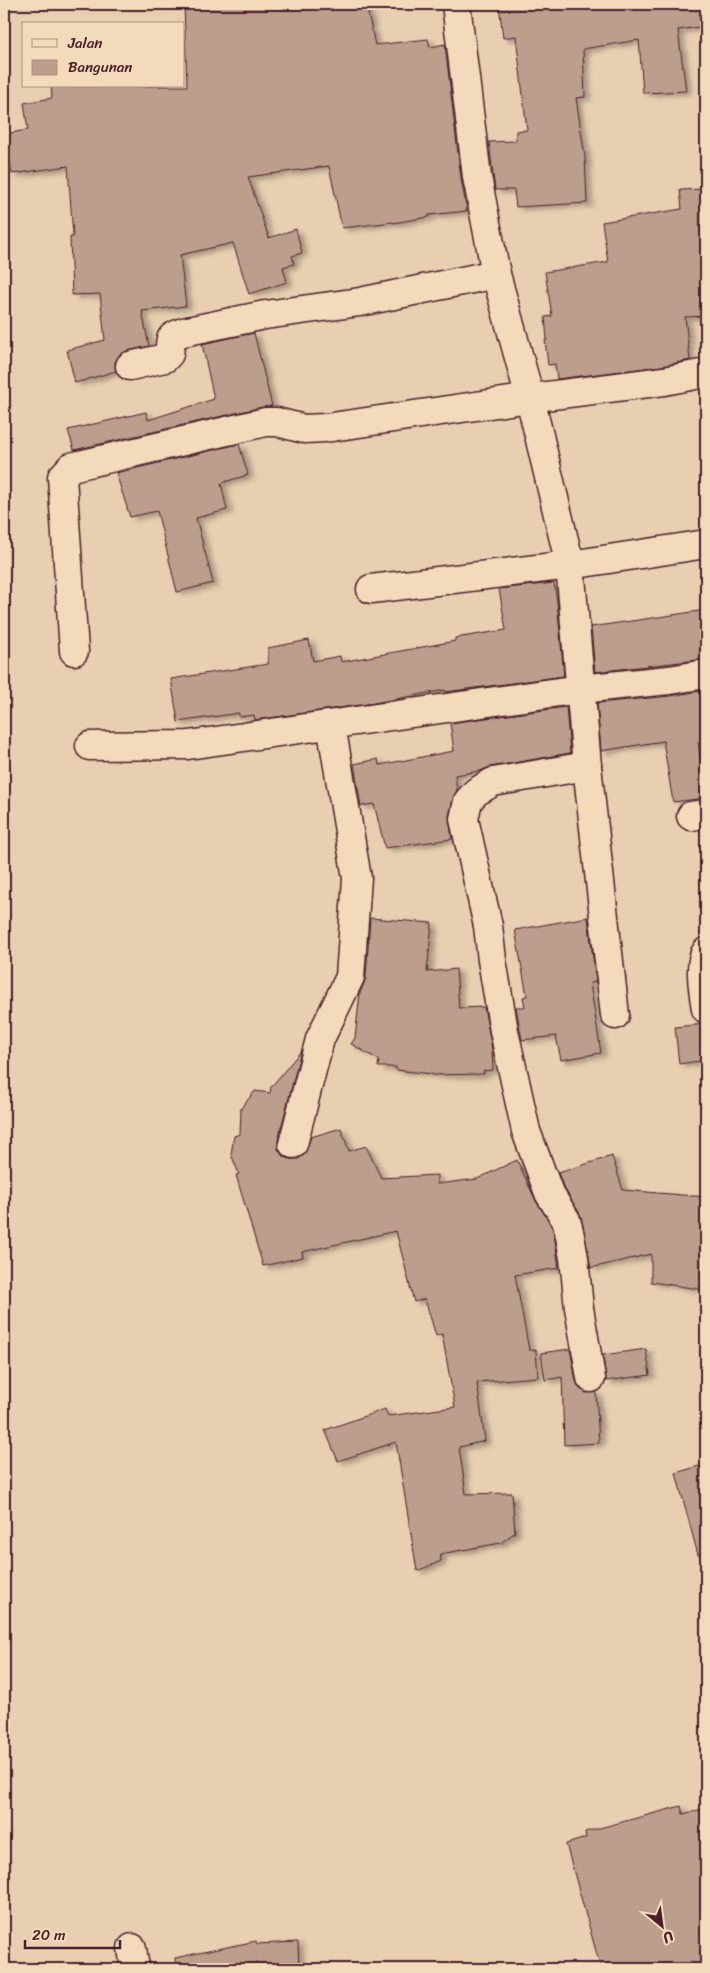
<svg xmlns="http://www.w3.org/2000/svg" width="710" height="1973" font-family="Sriracha,sans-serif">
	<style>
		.building { fill: #bb9e8c; stroke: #4a1f2b; filter: url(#shadow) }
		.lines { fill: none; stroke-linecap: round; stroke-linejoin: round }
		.minor-casing { stroke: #4a1f2b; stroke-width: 31 }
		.minor { stroke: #f2daba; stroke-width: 28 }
	</style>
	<defs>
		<filter id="shadow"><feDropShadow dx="5.5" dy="3" stdDeviation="2.5" flood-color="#0004"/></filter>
	</defs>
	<rect width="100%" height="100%" fill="#e8cfb1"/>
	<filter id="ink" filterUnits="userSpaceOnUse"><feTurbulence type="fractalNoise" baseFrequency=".02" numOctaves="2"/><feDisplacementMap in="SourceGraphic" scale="10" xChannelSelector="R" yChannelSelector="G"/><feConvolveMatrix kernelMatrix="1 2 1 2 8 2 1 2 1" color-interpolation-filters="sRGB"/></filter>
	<g filter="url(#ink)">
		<!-- building -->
		<g class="building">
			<path d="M184,4H366L375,45L428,39L430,47L445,44L461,179L467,211L429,215V217L393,223V222L342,228L329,166L248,177L269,238L296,229L302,253L292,256L294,264L283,267L287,282L249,294L233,243L180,255L186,306L142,311L149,346L127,351L120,354L115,362L116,371L75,383L67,350L105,340L100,294L72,295L70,237H73L68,166L12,174L4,134L28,130L24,103L52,98L51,86H187Z"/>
			<path d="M499,4H706V26L678,30L686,91L643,93L639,40L583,49L585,97L576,98L585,157L587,203L516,207L514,190H495L489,142L516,141V131L527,130L516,36L503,38Z"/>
			<path d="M706,189V316L685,317L690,360L662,366L557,379L555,364L548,365L545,340H547L545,317L552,316L545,272L608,262L602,222L682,209L680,190Z"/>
			<path d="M254,333L272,406L262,407L74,450L68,430L146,412L148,420L214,399L202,344Z"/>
			<path d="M239,444L248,475L221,483L227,510L196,518L213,583L177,592L157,511L130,517L116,473Z"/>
			<path d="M554,583L557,601L564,676L445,692V690L374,703L255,720L254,715L239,717V713L178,722L171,679L268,664V648L309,640L313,661L340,656L341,662L455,641V638L506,630L499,589Z"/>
			<path d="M706,610V659L595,672L591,627Z"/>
			<path d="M706,690V740L698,742L706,798L673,802L663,741L601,751L597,703L671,696Z"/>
			<path d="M566,707L570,753L490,767L480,771L455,775L457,790L453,798L449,816L452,839L385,848L374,804L361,806L354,764L378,759L379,765L454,751L450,723Z"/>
			<path d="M588,917L596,982L590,983L601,1053L561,1060L556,1036L522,1040L516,1007H525L523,997L527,996L515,930Z"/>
			<path d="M370,918L432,923L427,972L456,969L459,1008L484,1007L492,1049L493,1070L483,1071L484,1074L432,1075V1074L396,1070V1067H378L379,1060L351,1044L355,1038L360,993L366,978Z"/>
			<path d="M705,1024L706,1060L679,1064L675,1027Z"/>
			<path d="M301,1051L278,1140V1149L282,1155L290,1159H298L304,1155L311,1137L341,1128L349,1151L366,1146L381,1178L437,1175V1184L477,1179L517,1160L536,1201L552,1226L554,1234L559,1268L515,1275L529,1350H536L538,1377L477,1382L485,1441L459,1447L466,1494L512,1493L515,1532L501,1543L440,1554L441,1561L417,1571L396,1442L338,1461L325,1430L385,1409L388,1416L455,1407L442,1334L436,1336L425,1299L414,1302L396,1231L302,1252L303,1257L263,1266L236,1175L239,1174L231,1154L234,1136L240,1134L241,1108L255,1091L270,1093L271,1087Z"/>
			<path d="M612,1156L623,1190L706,1197V1290L651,1282V1254L591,1268L581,1216L563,1186L558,1173Z"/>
			<path d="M570,1349L576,1381L579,1388L586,1393L596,1392L599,1443L564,1445L562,1377L545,1380L541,1353Z"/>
			<path d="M646,1349L650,1375L606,1381L603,1355Z"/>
			<path d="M706,1464V1554L698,1555L676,1473Z"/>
			<path d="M681,1806L683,1814L706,1808V1969H601L566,1844L586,1838L585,1832Z"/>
			<path d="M256,1941L257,1944L298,1942L299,1969H176L175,1958Z"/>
		</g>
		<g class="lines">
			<defs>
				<g id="minor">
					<path d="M456,4L477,177L496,274L530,398L570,565L587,766L493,782L476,792L468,801L464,819L488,926L492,960L504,1031L526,1131L549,1193L566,1220L569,1231L574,1258L579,1308L591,1378"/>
					<path d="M130,366L165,358L169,354C172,339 166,338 183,332L265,315L360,302L496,274"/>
					<path d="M371,589L570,565L706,544"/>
					<path d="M74,651L62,477L71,467L266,422H277L304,429L325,428L530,398L664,381L706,373"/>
					<path d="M90,746L188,745L580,689L669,680L706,674"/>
					<path d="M587,766L615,1015"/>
					<path d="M691,816L706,814"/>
					<path d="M706,952C698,962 704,996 706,1009"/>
					<path d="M293,1144L320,1039L350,977L357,878L331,725"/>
					<path d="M132,1948L135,1969"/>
				</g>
			</defs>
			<!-- minor casing -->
			<use href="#minor" class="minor-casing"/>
			<!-- minor -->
			<use href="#minor" class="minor"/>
		</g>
	</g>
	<!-- margin -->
	<rect width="710" height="1973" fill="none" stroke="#f2daba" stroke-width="20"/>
	<rect x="10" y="10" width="690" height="1953" fill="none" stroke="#4a1f2b" stroke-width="2" filter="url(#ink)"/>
	<!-- legend -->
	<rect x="22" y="22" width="162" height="65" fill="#f2daba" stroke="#af8f81"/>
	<rect x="32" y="39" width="25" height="8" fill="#f2daba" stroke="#af8f81"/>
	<text x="68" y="48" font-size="15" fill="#4a1f2b">Jalan</text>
	<rect x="32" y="60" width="25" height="15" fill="#bb9e8c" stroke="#af8f81"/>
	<text x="68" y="72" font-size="15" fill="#4a1f2b">Bangunan</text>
	<!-- north arrow -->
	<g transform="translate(662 1926) rotate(151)" stroke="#f2daba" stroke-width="4" paint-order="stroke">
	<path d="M0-4L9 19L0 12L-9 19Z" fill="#4a1f2b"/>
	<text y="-8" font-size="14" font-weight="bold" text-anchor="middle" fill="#4a1f2b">U</text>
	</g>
	<!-- scale -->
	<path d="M25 1940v8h95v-8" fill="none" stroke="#4a1f2b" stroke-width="2.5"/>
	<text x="32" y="1940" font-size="15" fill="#4a1f2b" stroke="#f2daba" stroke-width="4" paint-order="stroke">20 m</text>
</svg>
